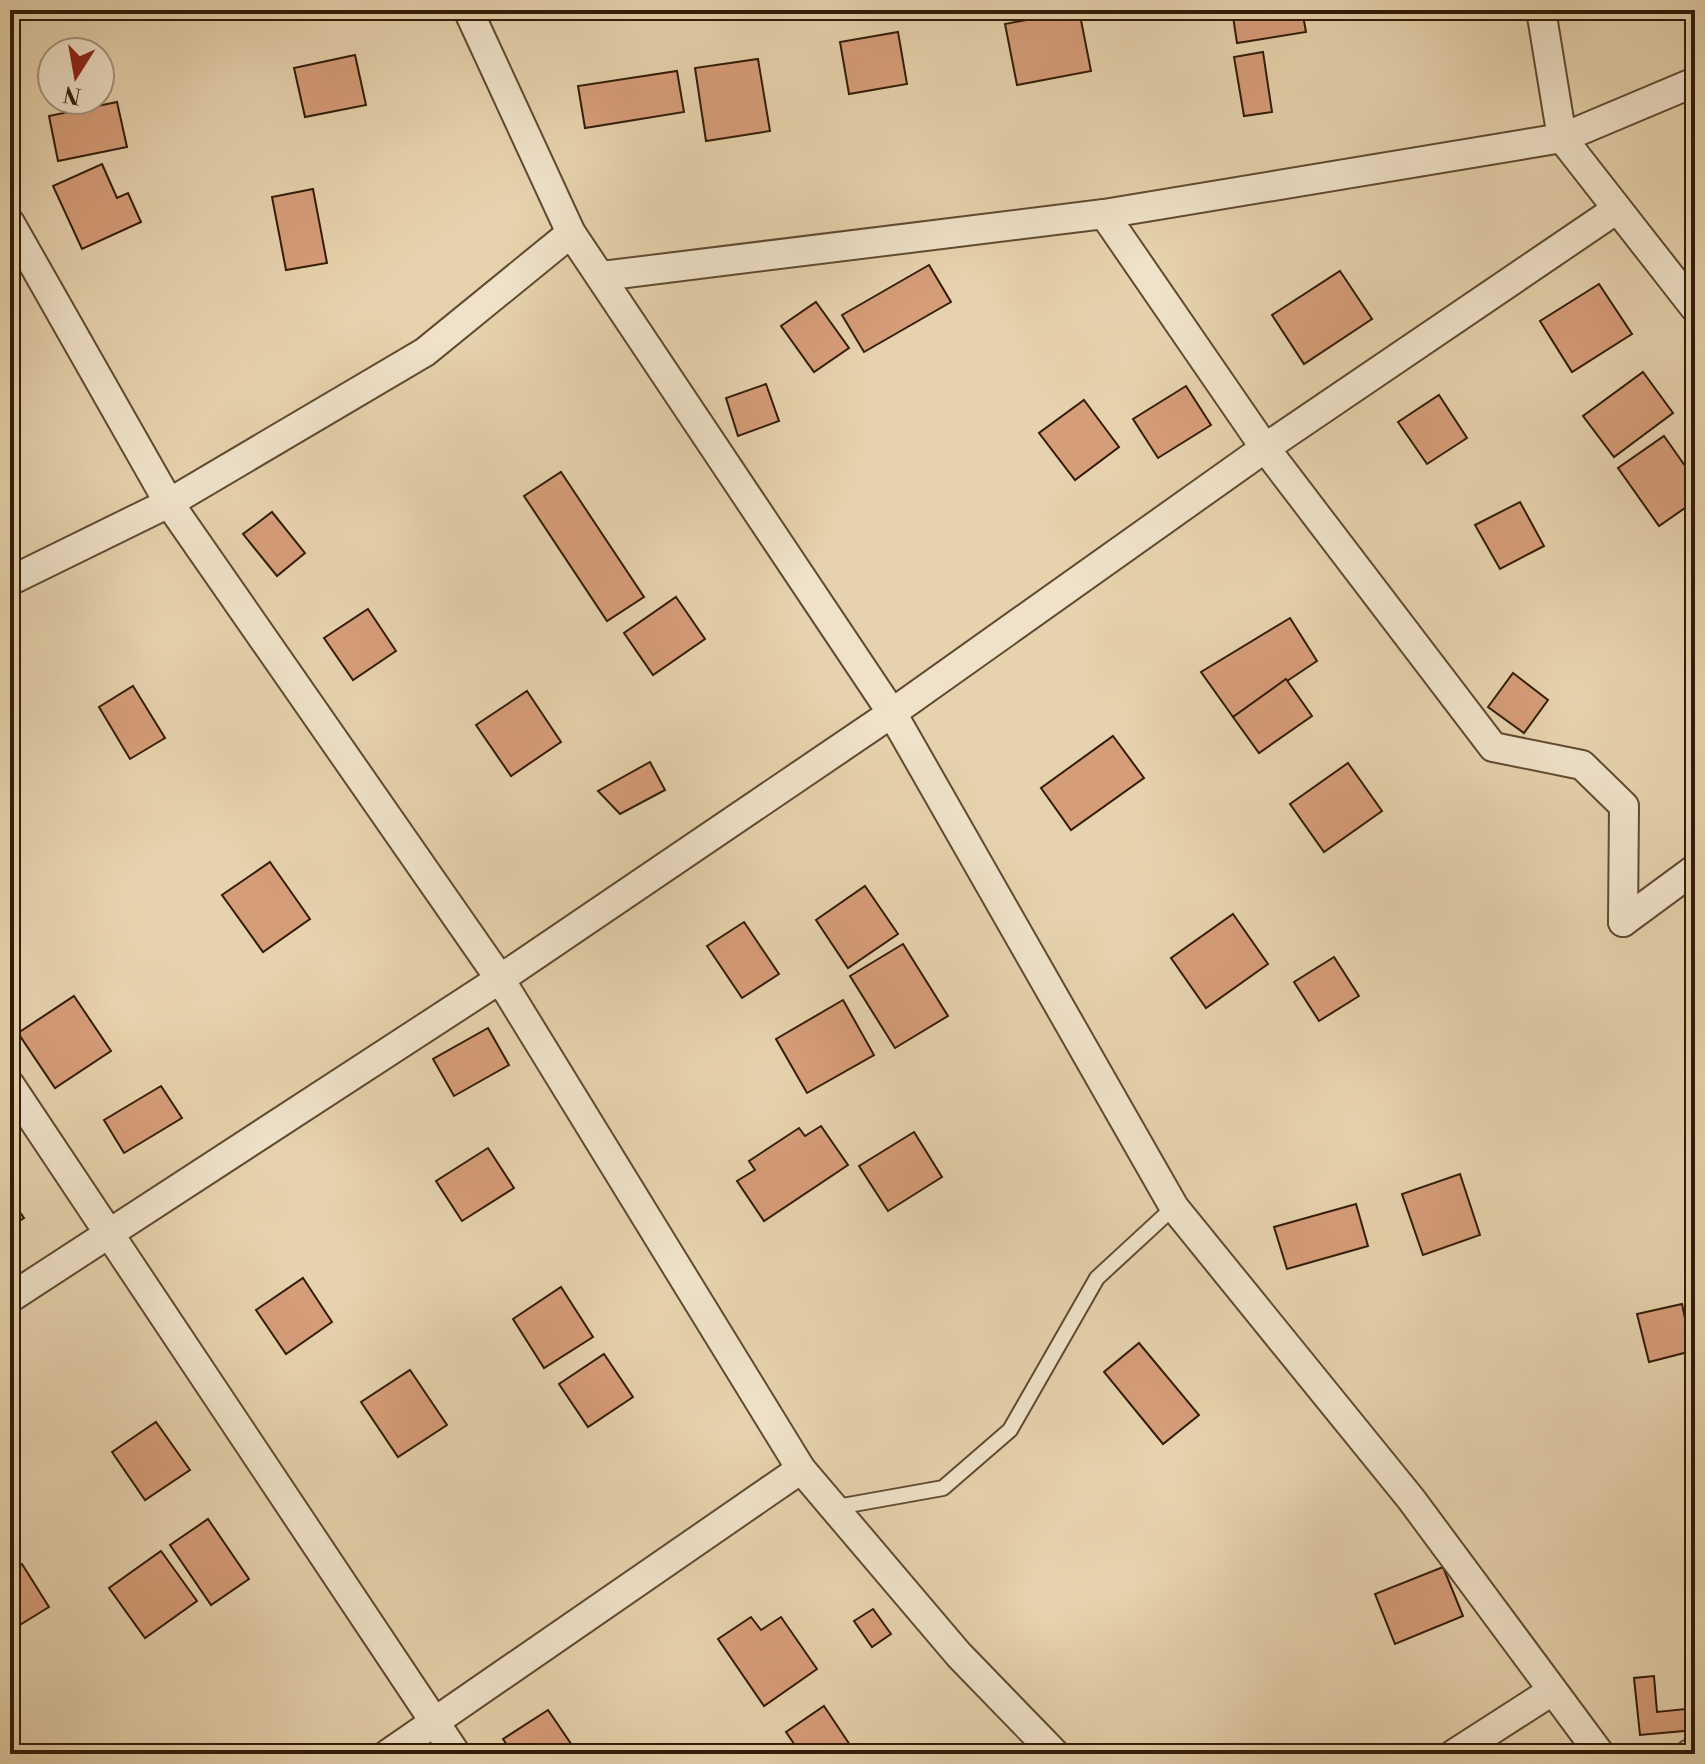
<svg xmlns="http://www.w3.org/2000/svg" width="1705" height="1764" font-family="'Libre Bodoni',serif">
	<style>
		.building { fill: #d69d79; stroke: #331c0a; stroke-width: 2 }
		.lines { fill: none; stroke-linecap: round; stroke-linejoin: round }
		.lane-casing { stroke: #604a32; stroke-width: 18 }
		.street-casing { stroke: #604a32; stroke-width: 32 }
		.lane { stroke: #efe2c9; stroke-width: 14 }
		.street { stroke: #efe2c9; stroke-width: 28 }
	</style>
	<rect width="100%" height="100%" fill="#e6d2ac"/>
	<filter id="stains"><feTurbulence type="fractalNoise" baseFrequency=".0025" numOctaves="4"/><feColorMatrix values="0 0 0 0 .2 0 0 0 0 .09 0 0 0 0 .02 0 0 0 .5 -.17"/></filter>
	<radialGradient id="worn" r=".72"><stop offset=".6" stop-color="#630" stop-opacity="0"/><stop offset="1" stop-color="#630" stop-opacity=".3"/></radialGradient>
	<!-- building -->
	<g class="building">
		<path d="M1079,10L1091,71L1017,85L1005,24Z"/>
		<path d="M1232,10H1302L1306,32L1237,43Z"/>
		<path d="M1370,10H1421L1371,18Z"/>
		<path d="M898,32L907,84L849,94L840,42Z"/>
		<path d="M1263,52L1272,112L1244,116L1234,57Z"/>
		<path d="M355,55L366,105L305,117L294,68Z"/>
		<path d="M758,59L770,131L706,141L695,68Z"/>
		<path d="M677,71L684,112L585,128L578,86Z"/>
		<path d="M117,102L127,147L58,161L49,116Z"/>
		<path d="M102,164L117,198L128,193L141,222L82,249L53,186Z"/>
		<path d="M313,189L327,263L286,270L272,197Z"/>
		<path d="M929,265L951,302L864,352L842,315Z"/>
		<path d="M1340,271L1372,319L1304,364L1272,315Z"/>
		<path d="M1599,284L1632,334L1572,372L1540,321Z"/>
		<path d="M816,302L849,348L814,372L781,326Z"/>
		<path d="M1643,372L1673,413L1614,457L1583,416Z"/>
		<path d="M766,384L779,421L738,436L726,398Z"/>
		<path d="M1186,386L1211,425L1158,458L1133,419Z"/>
		<path d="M1439,395L1467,438L1427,464L1398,422Z"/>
		<path d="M1084,400L1119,447L1075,480L1039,433Z"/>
		<path d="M1664,436L1695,480V501L1659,526L1618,468Z"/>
		<path d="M561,472L644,597L607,621L524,496Z"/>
		<path d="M1520,502L1544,546L1500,569L1475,525Z"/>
		<path d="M272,512L305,553L277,576L243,534Z"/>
		<path d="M676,597L705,639L653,675L624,633Z"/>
		<path d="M368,609L396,651L353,680L324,638Z"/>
		<path d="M1290,618L1317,661L1233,717L1201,672Z"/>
		<path d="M1513,673L1548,700L1524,733L1488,707Z"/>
		<path d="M1286,679L1312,716L1259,753L1233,717Z"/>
		<path d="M133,686L165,738L130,759L99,707Z"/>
		<path d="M527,691L561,742L511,776L476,725Z"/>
		<path d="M1113,736L1144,778L1071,830L1041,788Z"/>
		<path d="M650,762L665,790L620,814L598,791Z"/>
		<path d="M1348,763L1382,811L1324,852L1290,804Z"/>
		<path d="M1690,861H1695V912L1686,911Z"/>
		<path d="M270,862L310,919L263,952L222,895Z"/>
		<path d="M865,886L898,934L848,968L816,920Z"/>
		<path d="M1233,914L1268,964L1206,1008L1171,958Z"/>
		<path d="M744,922L779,974L742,998L707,946Z"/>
		<path d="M903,944L948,1016L895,1048L850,976Z"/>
		<path d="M1334,957L1359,996L1319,1021L1294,982Z"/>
		<path d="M74,996L111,1051L55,1088L18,1033Z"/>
		<path d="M843,1000L874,1055L807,1093L776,1039Z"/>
		<path d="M488,1028L509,1065L454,1096L433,1059Z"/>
		<path d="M161,1086L182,1118L124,1153L104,1120Z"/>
		<path d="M821,1126L848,1165L764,1221L737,1181L755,1170L749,1161L799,1128L805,1136Z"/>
		<path d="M914,1132L942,1177L888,1211L859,1166Z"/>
		<path d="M488,1148L514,1188L462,1221L436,1181Z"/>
		<path d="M1460,1174L1480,1235L1423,1255L1402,1194Z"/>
		<path d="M10,1198L24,1218L10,1227Z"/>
		<path d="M1356,1204L1368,1246L1287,1269L1274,1227Z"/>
		<path d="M303,1278L332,1322L286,1354L256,1310Z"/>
		<path d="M561,1287L593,1337L544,1368L513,1319Z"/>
		<path d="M1682,1304L1692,1351L1649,1362L1637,1314Z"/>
		<path d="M1139,1343L1199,1415L1163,1444L1104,1372Z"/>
		<path d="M604,1354L633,1397L588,1427L559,1384Z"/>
		<path d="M410,1370L447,1425L398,1457L361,1402Z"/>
		<path d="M156,1422L190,1470L145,1500L112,1452Z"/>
		<path d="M208,1519L249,1579L211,1605L170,1545Z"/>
		<path d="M161,1551L197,1601L145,1638L109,1588Z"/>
		<path d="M22,1564L49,1607L10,1631V1571Z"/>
		<path d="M1443,1567L1463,1616L1395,1644L1375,1594Z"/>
		<path d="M873,1609L891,1634L872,1647L854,1621Z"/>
		<path d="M751,1617L761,1630L781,1617L817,1669L764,1706L718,1639Z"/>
		<path d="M1654,1676L1657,1712L1695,1708V1730L1640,1735L1634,1678Z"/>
		<path d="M824,1706L856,1754H801L786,1732Z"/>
		<path d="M548,1710L578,1754H513L503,1739Z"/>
	</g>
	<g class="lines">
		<defs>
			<path id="lane" d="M837,1507L943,1488L1010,1430L1097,1278L1174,1207"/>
			<g id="street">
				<path d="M468,10L571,233L892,713L1174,1207L1411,1499L1600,1754"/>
				<path d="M1541,10L1562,138L1695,308"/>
				<path d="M1104,214L1265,448L1493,747L1582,765L1624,806L1623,922"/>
				<path d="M10,223L169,503L500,979L801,1469L959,1655L1055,1754"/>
				<path d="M602,276L1104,214L1562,138L1695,82"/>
				<path d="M10,581L169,503L425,352L571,233"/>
				<path d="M1623,922L1695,869"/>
				<path d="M10,1085L456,1754"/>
				<path d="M10,1298L500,979L892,713L1265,448L1617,209"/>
				<path d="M388,1754L801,1469"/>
				<path d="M1454,1754L1552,1691"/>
				<path d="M1690,1754L1695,1753"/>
			</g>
		</defs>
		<!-- lane casing -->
		<use href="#lane" class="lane-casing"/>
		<!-- street casing -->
		<use href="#street" class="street-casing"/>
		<!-- lane -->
		<use href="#lane" class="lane"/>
		<!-- street -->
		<use href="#street" class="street"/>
	</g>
	<!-- margin -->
	<rect width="1705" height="1764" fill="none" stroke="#e6d2ac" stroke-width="40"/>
	<rect x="12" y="12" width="1681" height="1740" fill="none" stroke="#331c0a" stroke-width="4"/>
	<rect x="20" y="20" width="1665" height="1724" fill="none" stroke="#331c0a" stroke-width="2"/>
	<!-- north arrow -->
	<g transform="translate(76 76) rotate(191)"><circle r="38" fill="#efe2c9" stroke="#a4937d" stroke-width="2"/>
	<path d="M0-6L14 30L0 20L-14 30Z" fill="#8f2418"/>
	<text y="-12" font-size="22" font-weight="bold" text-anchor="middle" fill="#331c0a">N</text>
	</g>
	<rect width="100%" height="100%" filter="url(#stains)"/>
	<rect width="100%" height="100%" fill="url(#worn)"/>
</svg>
